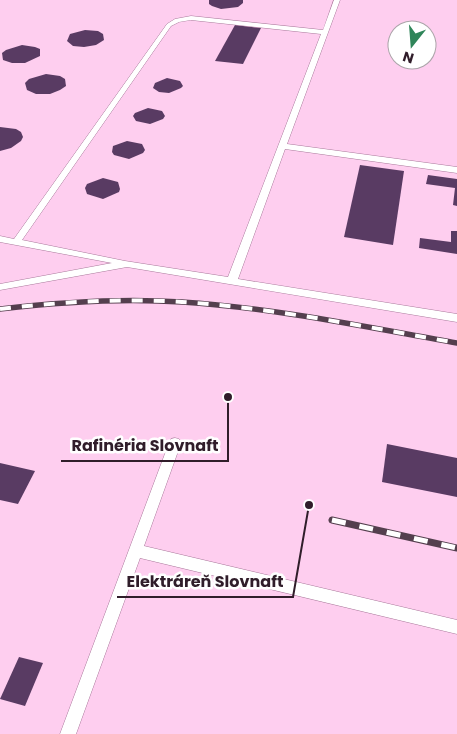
<svg xmlns="http://www.w3.org/2000/svg" width="457" height="734" font-family="Poppins,sans-serif">
	<style>
		.built { fill: #feceef; fill-rule: evenodd }
		.building { fill: #593b63 }
		.lines { fill: none; stroke-linecap: round; stroke-linejoin: round }
		.lane-casing { stroke: #a9799b; stroke-width: 1 }
		.lane { fill: #fff; fill-rule: evenodd }
		.rail-far1-casing { stroke: #543f4e; stroke-width: 5.5 }
		.rail-casing { stroke: #543f4e; stroke-width: 7 }
		.rail-far1 { stroke: #fff; stroke-width: 4; stroke-dasharray: 11; stroke-linecap: butt }
		.rail { stroke: #fff; stroke-width: 5; stroke-dasharray: 14; stroke-linecap: butt }
		.leader { fill: none; stroke: #301d2a; stroke-width: 2 }
		.callout-dot { fill: #301d2a; stroke: #fff; stroke-width: 2 }
		.callout-label { font-size: 16px; text-anchor: middle; font-weight: bold; fill: #301d2a; stroke: #fff; stroke-width: 5; stroke-linejoin: round; paint-order: stroke }
	</style>
	<rect width="100%" height="100%" fill="#fcdcf2"/>
	<!-- built -->
	<path class="built" d="M0,0H457V734H0ZM397,30H427V60H397Z"/>
	<!-- building -->
	<g class="building">
		<path d="M209,0H243V3L238,7L221,9L212,6L209,4Z"/>
		<path d="M235,25L261,28L243,64L215,61Z"/>
		<path d="M85,30L98,31L103,34L104,40L96,45L84,47L73,46L67,41L70,34Z"/>
		<path d="M22,45L35,47L40,49V56L25,63H12L3,60L2,53L6,50Z"/>
		<path d="M46,74L60,76L65,79L66,86L60,90L50,94H36L27,90L25,83L29,79Z"/>
		<path d="M167,78L180,81L183,86L181,88L169,93L159,92L153,88L155,83Z"/>
		<path d="M148,108L162,111L165,116L163,119L150,124L136,121L133,116L135,113Z"/>
		<path d="M0,127L16,129L21,132L23,137L21,141L11,148L0,151Z"/>
		<path d="M127,141L142,144L145,150L143,153L129,159L114,155L112,152L113,146Z"/>
		<path d="M360,165L404,171L393,245L344,237Z"/>
		<path d="M428,175L457,179V206L453,205L455,188L426,184Z"/>
		<path d="M103,178L118,182L120,189L119,192L103,199L87,194L85,188L87,184Z"/>
		<path d="M451,231H457V254L419,248L420,238L451,242Z"/>
		<path d="M387,444L457,458V497L382,482Z"/>
		<path d="M0,463L35,471L18,504L0,500Z"/>
		<path d="M19,657L43,663L25,706L0,699Z"/>
	</g>
	<g class="lines">
		<defs>
			<g id="lane">
				<path d="M334,0H340L287,144L457,167V173L285,149L238,279L457,314V322L127,267L0,290V284L112,263L0,242V236L14,239L167,24L175,19L191,16L323,30ZM191,20L321,34L228,277L125,261L22,240L171,26L179,22Z"/>
				<path d="M175,438L179,439L181,443L144,546L457,620V634L140,558L76,734H60L169,443L171,439Z"/>
			</g>
		</defs>
		<!-- lane casing -->
		<use href="#lane" class="lane-casing"/>
		<!-- lane -->
		<use href="#lane" class="lane"/>
		<defs>
			<path id="rail-far1" d="M0,309C60,302 122,298 182,302C275,308 366,327 457,343"/>
			<path id="rail" d="M332,520L457,548"/>
		</defs>
		<!-- rail-far1 casing -->
		<use href="#rail-far1" class="rail-far1-casing"/>
		<!-- rail casing -->
		<use href="#rail" class="rail-casing"/>
		<!-- rail-far1 -->
		<use href="#rail-far1" class="rail-far1"/>
		<!-- rail -->
		<use href="#rail" class="rail"/>
	</g>
	<!-- callouts -->
	<path class="leader" d="M228 397L228 461H61M309 505L293 597H117"/>
	<g class="callout-dot">
		<circle cx="228" cy="397" r="5"/>
		<circle cx="309" cy="505" r="5"/>
	</g>
	<g class="callout-label">
		<text x="145" y="451">Rafinéria Slovnaft</text>
		<text x="205" y="587">Elektráreň Slovnaft</text>
	</g>
	<!-- north arrow -->
	<g transform="translate(412 45) rotate(197)"><circle r="24" fill="#ffffff" stroke="#aca5aa"/>
	<path d="M0-4L9 19L0 12L-9 19Z" fill="#2f8559"/>
	<text y="-8" font-size="14" font-weight="bold" text-anchor="middle" fill="#301d2a">N</text>
	</g>
</svg>
